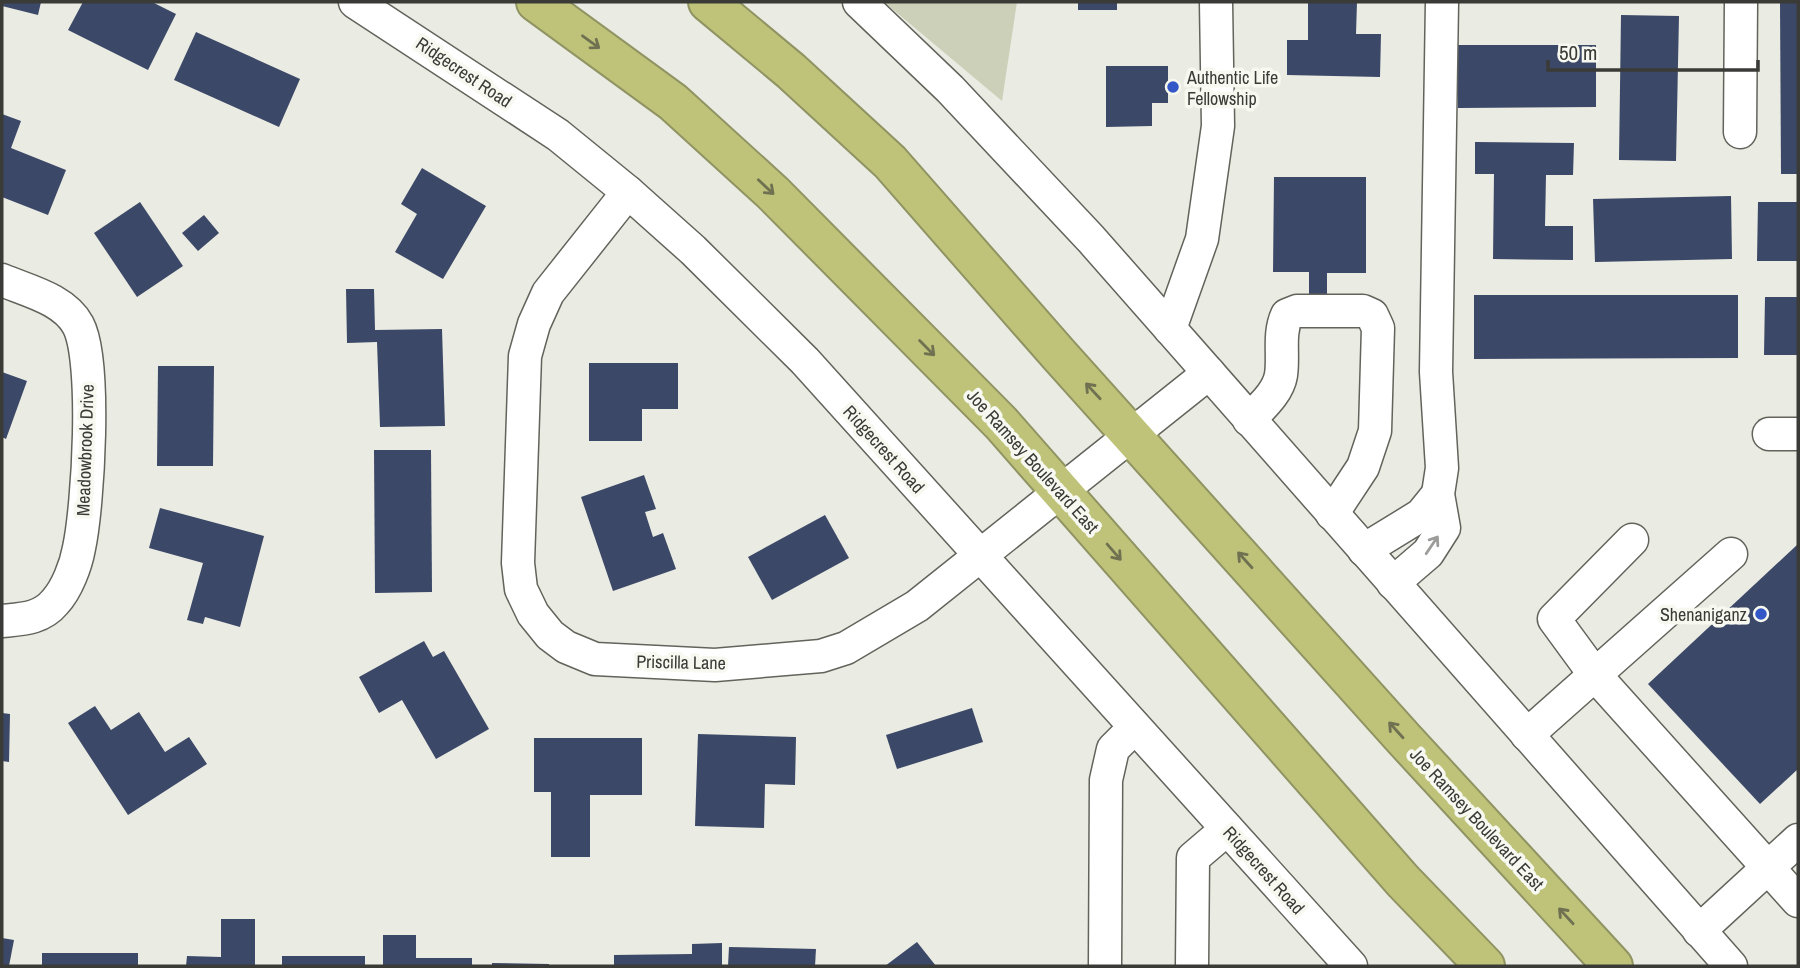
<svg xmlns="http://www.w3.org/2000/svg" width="1800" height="968" font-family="'Archivo Narrow',sans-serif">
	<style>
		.green { fill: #cdd0b8 }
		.building { fill: #3c4867 }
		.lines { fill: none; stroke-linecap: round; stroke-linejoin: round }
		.minor-casing { stroke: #63635c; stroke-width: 35 }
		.highway-casing { stroke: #909362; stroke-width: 42 }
		.minor { stroke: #fff; stroke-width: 32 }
		.highway { stroke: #bec379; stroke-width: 38 }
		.oneway { stroke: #6f7151 }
		.oneway2 { stroke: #9c9c9b }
		.poi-dot { fill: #3457c8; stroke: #f7f8ef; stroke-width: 2.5 }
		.labels { text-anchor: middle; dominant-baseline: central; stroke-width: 7; stroke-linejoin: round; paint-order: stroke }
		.street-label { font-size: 18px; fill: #3a3a37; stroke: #f7f8ef }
		.poi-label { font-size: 18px; fill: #3a3a37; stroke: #f7f8ef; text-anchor: start }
	</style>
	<rect width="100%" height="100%" fill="#eaebe2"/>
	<!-- green -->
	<path class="green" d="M884,2H1017L1002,101Z"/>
	<!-- building -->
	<g class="building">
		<path d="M2,2H41L38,15L2,6Z"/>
		<path d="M83,2H152L176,14L148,70L68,30Z"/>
		<rect x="1078" y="2" width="39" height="8"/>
		<path d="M1308,2H1357L1356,34H1381L1380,77L1287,75V40H1308Z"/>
		<path d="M1780,2H1798V174H1781Z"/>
		<path d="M1621,15L1679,16L1676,161L1619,160Z"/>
		<path d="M196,32L300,79L279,127L174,80Z"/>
		<path d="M1458,45H1596V107L1458,108Z"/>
		<path d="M1106,66H1168V103H1152V126L1106,127Z"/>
		<path d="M2,114L21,121L11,148L66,170L48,215L2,197Z"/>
		<path d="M1475,142L1574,143L1573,175H1546L1545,226H1573V260L1493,259L1494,174H1475Z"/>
		<path d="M422,168L486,206L443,279L395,252L417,214L401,204Z"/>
		<path d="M1274,177H1366V273H1327V302H1309V272H1273Z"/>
		<path d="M1731,196L1732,259L1595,262L1593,199Z"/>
		<path d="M140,202L183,266L137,297L94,233Z"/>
		<path d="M1758,202H1798V261H1757Z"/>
		<path d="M204,215L219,233L198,251L182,233Z"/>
		<path d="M346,289H374L375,330L442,329L445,426L380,427L377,342L347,343Z"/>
		<path d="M1474,295H1738V358L1474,359Z"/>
		<path d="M1765,297H1798V355H1764Z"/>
		<path d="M589,363H678V409H642V441H589Z"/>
		<path d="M158,366H214L213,466H157Z"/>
		<path d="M2,372L27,381L6,439L2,437Z"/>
		<path d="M374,450H431L432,592L375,593Z"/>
		<path d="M644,475L656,509L645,512L653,537L663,533L676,569L613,591L581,497Z"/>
		<path d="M160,508L264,536L240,627L205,617L203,624L187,620L203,563L149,548Z"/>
		<path d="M825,515L849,558L772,600L748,557Z"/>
		<path d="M1798,544V769L1760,804L1648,684Z"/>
		<path d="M424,641L433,657L444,651L489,729L436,759L402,700L379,713L359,677Z"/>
		<path d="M95,706L111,730L139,712L165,752L189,737L207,764L128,815L68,723Z"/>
		<path d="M972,708L983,742L897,769L886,735Z"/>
		<path d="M2,713L10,714L9,762L2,761Z"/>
		<path d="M698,734L796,737L795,785L765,784L764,828L695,826Z"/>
		<path d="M534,738H642V795H590V857H551V792H534Z"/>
		<path d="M221,919H255V966H186L187,956L221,957Z"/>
		<path d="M383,935H416V958H472V966H383Z"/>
		<path d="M2,938L14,940L9,966H2Z"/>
		<path d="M917,942L936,966H885Z"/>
		<path d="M722,943V966H614V955L692,954V944Z"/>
		<path d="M729,947L816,949L815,966H728Z"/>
		<rect x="42" y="953" width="96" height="13"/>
		<rect x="282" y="956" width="83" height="10"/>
		<path d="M492,963L549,964V966H492Z"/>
	</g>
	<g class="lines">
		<defs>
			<g id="minor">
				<path d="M355,2L558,135L628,192L693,250L805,361L1351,966"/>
				<path d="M859,2L950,89L1091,239L1731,966"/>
				<path d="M1740,132L1741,2"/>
				<path d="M628,192L548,293L534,324L525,356L518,563L521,589L533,614L550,635L566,647L595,659L715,665L821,656L846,648L917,606L1209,373"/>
				<path d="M2,280C28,291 64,299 78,325C97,360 88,507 79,548C76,565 67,589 55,602C41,619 22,619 2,621"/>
				<path d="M1170,329L1202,239L1218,126L1216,2"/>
				<path d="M1249,420C1261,407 1278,393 1281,375C1284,354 1278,335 1287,315L1297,311H1363L1372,315L1378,328L1375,431L1363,467L1332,514"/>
				<path d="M1769,434H1798"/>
				<path d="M1632,540L1554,619L1595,675L1798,901"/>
				<path d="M1364,550L1421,515L1438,494"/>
				<path d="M1393,583L1428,553L1444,528L1438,494L1442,468L1436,372L1442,2"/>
				<path d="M1527,735L1731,554"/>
				<path d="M1699,931L1798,840"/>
				<path d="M1105,966L1106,780L1113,749L1135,727"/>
				<path d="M1192,966L1193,858L1227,829"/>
			</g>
			<g id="highway">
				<path d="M536,2L673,102L773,193L1001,423L1403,881L1485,966"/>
				<path d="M708,2L791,71L890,162L1060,356L1404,739L1613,966"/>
			</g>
		</defs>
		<!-- minor casing -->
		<use href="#minor" class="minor-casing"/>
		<!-- highway casing -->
		<use href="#highway" class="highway-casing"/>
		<!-- minor -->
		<use href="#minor" class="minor"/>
		<!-- highway -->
		<use href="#highway" class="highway"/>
	</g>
	<!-- one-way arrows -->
	<defs><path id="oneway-shaft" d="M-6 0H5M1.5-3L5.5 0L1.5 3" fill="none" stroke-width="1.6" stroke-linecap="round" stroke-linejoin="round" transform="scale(1.75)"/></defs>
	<g class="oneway">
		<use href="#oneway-shaft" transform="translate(591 42) rotate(36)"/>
		<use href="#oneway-shaft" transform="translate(766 187) rotate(43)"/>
		<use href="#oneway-shaft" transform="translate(927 348) rotate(45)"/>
		<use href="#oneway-shaft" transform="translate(1093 391) rotate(-133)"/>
		<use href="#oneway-shaft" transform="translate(1114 552) rotate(49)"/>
		<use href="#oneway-shaft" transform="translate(1245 560) rotate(-132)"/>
		<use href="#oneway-shaft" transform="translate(1396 730) rotate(-132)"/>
		<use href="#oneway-shaft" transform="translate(1566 916) rotate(-133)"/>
	</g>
	<use class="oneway2" href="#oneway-shaft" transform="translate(1432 545) rotate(-56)"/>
	<!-- markers -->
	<g class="poi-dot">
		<circle cx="1173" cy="87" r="7"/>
		<circle cx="1761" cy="614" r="7"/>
	</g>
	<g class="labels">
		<!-- street labels -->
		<g class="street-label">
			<text transform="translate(464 72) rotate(34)">Ridgecrest Road</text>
			<text transform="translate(884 449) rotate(48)">Ridgecrest Road</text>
			<text transform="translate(85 450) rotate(-88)">Meadowbrook Drive</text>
			<text transform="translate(1033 461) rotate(48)">Joe Ramsey Boulevard East</text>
			<text transform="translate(681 662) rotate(1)">Priscilla Lane</text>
			<text transform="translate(1477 819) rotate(47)">Joe Ramsey Boulevard East</text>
			<text transform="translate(1264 870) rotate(48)">Ridgecrest Road</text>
		</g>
		<!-- poi labels -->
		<g class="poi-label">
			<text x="1187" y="77">Authentic Life<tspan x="1187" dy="21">Fellowship</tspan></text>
			<text x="1747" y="614" text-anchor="end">Shenaniganz</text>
		</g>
	</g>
	<!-- border -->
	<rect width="1800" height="968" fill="none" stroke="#3a3a37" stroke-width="7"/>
	<!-- scale -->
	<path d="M1548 60v10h210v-10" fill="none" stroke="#3a3a37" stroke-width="3.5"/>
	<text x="1559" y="60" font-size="21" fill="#3a3a37" stroke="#f7f8ef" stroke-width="5" paint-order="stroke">50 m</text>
</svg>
